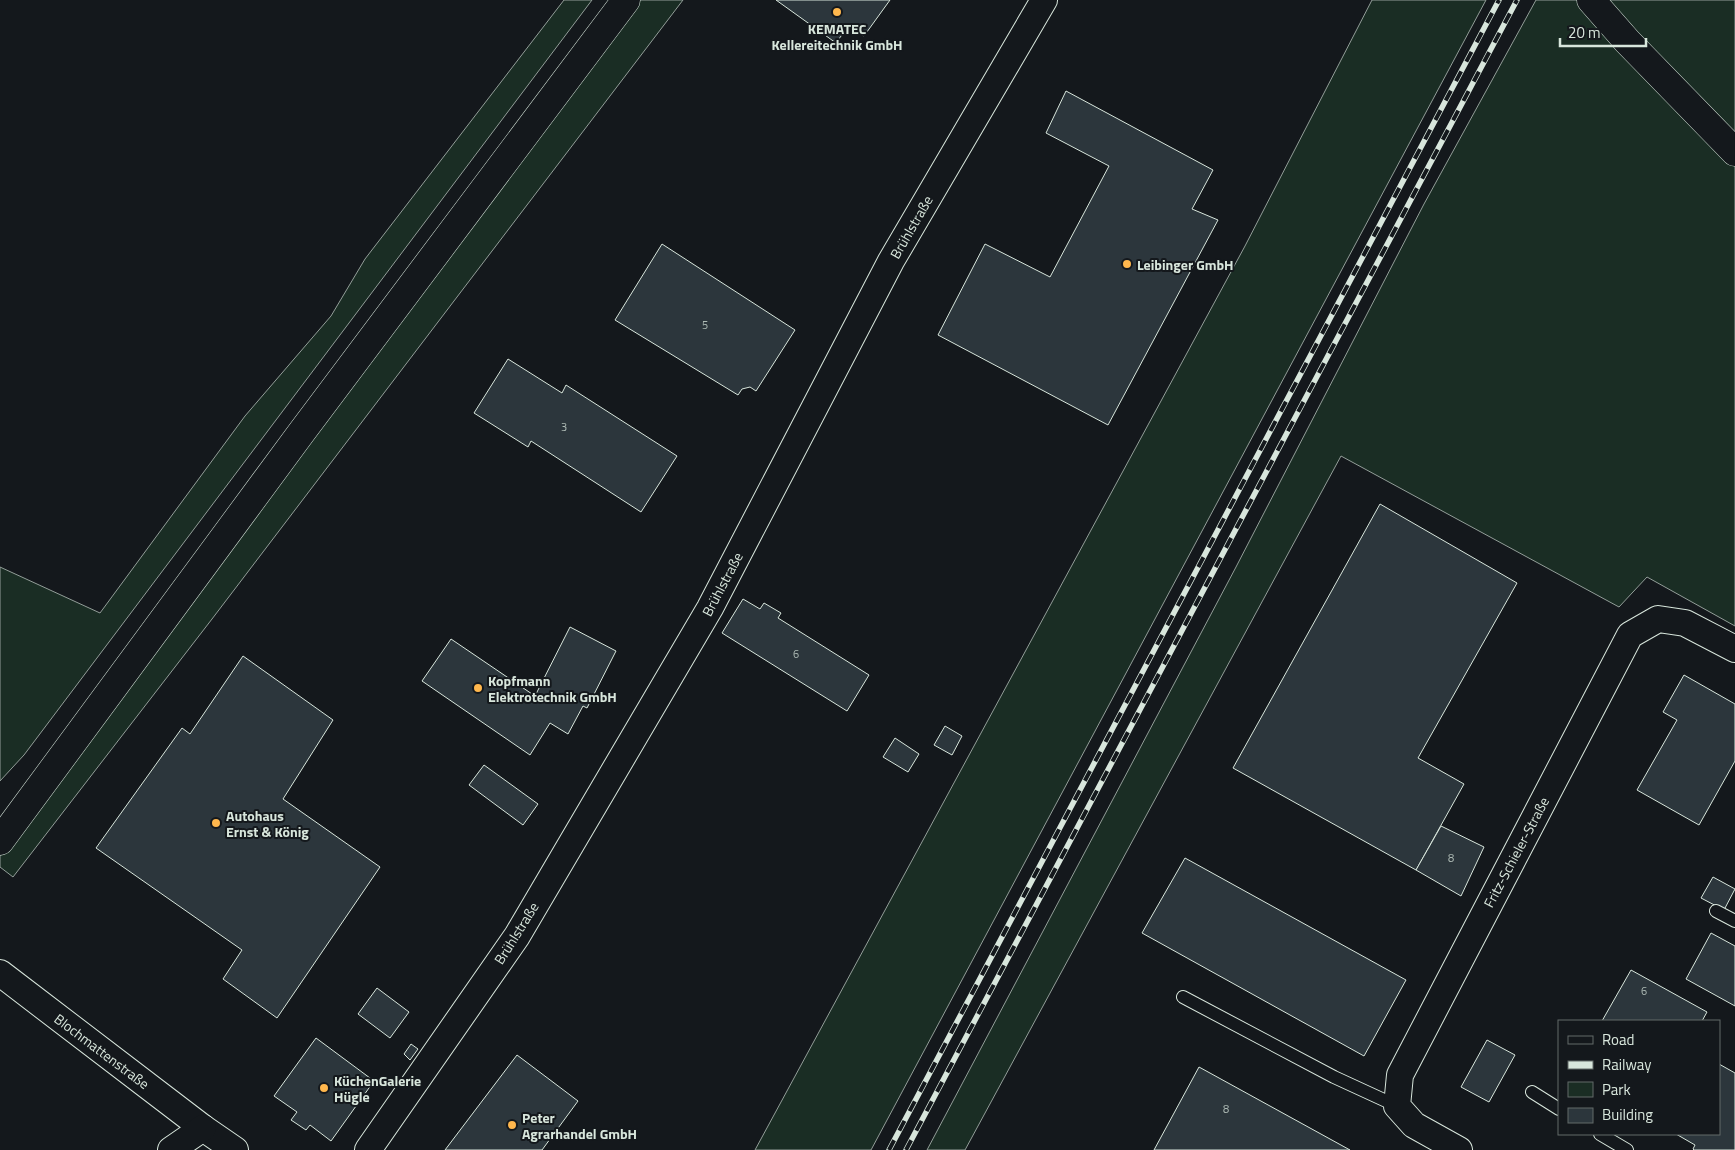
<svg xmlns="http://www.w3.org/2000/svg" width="1735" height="1150" font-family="'Titillium Web',sans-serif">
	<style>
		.green { fill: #1a2d24; stroke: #939e99 }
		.building { fill: #2c363c; stroke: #d8e6dc }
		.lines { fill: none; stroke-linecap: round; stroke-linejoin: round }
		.lane-casing { stroke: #d8e6dc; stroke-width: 14 }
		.street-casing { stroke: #d8e6dc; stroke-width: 28 }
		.secondary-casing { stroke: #d8e6dc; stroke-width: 29 }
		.primary-casing { stroke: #d8e6dc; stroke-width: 29 }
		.lane { stroke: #14181c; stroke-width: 12 }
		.street { stroke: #14181c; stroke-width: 26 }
		.secondary { stroke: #14181c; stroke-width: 28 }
		.primary { stroke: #14181c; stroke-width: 28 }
		.rail-casing { stroke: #d8e6dc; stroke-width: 5.5 }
		.rail { stroke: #14181c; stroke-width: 4; stroke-dasharray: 11; stroke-linecap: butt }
		.poi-dot { fill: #ffb74d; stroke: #14181c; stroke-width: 2 }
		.labels { text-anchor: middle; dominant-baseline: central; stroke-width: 4; stroke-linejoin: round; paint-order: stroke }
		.number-label { font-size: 11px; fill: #adbab4 }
		.poi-label { font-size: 14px; font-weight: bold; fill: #d8e6dc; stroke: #14181c; text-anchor: start }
		.street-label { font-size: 14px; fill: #d8e6dc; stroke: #14181c }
	</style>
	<rect width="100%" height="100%" fill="#14181c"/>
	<!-- green -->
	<g class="green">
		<path d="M564,0H592L24,755L0,781V567L100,613L245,416L331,316L365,259Z"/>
		<path d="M637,0H683L212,619L13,877L0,867V851Z"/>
		<path d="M1372,0H1486L871,1150H755L1245,246Z"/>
		<path d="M1536,0H1735V626L1647,577L1619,607L1341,456L965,1150H927L1236,567L1424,204Z"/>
	</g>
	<!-- building -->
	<g class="building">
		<path d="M776,0H890L864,36L849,25L836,43Z"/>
		<path d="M1066,91L1213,170L1192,209L1218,220L1108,425L938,335L985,244L1050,277L1109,166L1046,133Z"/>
		<path d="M662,244L795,330L756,391L750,387L742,389L738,395L615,320Z"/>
		<path d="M508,359L562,393L566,385L677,456L641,512L531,441L528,447L474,413Z"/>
		<path d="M1380,504L1517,583L1418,758L1464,784L1416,870L1233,768Z"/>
		<path d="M743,599L760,609L764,603L781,613L778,618L869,675L847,711L722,633Z"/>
		<path d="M570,627L616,651L587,708L583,706L568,734L550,723L530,755L422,681L451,639L535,696Z"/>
		<path d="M243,656L333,720L283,799L380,867L277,1018L223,979L242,950L96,848L182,728L190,734Z"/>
		<path d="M1684,675L1735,704V761L1699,825L1637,790L1677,720L1663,712Z"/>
		<path d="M945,726L962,736L952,755L934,745Z"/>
		<path d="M895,738L919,754L908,772L883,757Z"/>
		<path d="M484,765L538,804L523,825L469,785Z"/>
		<path d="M1441,826L1484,847L1461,896L1416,870Z"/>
		<path d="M1185,858L1406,980L1364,1056L1142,933Z"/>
		<path d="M1713,877L1735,889L1724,910L1701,898Z"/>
		<path d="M1711,933L1735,946V1006L1686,979Z"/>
		<path d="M1631,970L1707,1012L1702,1021H1602Z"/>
		<path d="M377,988L409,1012L390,1038L358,1014Z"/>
		<path d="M316,1038L374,1081L331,1141L310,1125L306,1130L291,1120L297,1112L274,1096Z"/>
		<path d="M1487,1040L1515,1055L1489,1102L1461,1087Z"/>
		<path d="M411,1044L418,1049L410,1060L404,1054Z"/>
		<path d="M517,1055L578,1101L542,1150H445Z"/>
		<path d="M1719,1064L1735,1073V1150H1694L1693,1149L1695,1145L1676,1134H1719Z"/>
		<path d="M1199,1067L1350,1150H1154Z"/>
	</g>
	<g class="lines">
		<defs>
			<g id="lane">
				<path d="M1716,911L1735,921"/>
				<path d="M1183,997L1334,1077L1397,1106"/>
				<path d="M1532,1092L1559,1109"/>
				<path d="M1600,1134L1627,1150"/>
			</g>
			<g id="street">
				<path d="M0,973L203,1128L235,1150"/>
				<path d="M171,1150L203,1128"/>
				<path d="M368,1150L517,936L710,608L891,261L1044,0"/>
				<path d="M1459,1150L1414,1125L1397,1106L1400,1075L1630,635L1658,619L1685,623L1735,649"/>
			</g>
			<path id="secondary" d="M1591,0L1627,41L1735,152"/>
			<path id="primary" d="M0,841L301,433L626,0"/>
		</defs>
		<!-- lane casing -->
		<use href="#lane" class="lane-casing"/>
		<!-- street casing -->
		<use href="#street" class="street-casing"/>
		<!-- secondary casing -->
		<use href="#secondary" class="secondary-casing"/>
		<!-- primary casing -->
		<use href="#primary" class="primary-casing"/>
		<!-- lane -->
		<use href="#lane" class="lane"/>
		<!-- street -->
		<use href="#street" class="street"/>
		<!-- secondary -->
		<use href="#secondary" class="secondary"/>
		<!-- primary -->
		<use href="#primary" class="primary"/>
		<defs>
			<g id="rail">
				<path d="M889,1150L1499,0"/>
				<path d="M906,1150L1517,0"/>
			</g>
		</defs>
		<!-- rail casing -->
		<use href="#rail" class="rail-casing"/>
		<!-- rail -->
		<use href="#rail" class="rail"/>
	</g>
	<!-- markers -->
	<g class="poi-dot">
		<circle cx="837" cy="12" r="5"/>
		<circle cx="1127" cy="264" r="5"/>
		<circle cx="478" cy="688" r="5"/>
		<circle cx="216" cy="823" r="5"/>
		<circle cx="324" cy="1088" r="5"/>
		<circle cx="512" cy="1125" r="5"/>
	</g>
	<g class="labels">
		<!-- number labels -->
		<g class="number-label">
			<text x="705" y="325">5</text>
			<text x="564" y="427">3</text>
			<text x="796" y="654">6</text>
			<text x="1451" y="858">8</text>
			<text x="1644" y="991">6</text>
			<text x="1226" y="1109">8</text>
		</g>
		<!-- poi labels -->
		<g class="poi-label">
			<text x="837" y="28" text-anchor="middle">KEMATEC<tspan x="837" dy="16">Kellereitechnik GmbH</tspan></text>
			<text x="1137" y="264">Leibinger GmbH</text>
			<text x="488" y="680">Kopfmann<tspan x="488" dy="16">Elektrotechnik GmbH</tspan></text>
			<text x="226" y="815">Autohaus<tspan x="226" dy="16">Ernst &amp; König</tspan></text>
			<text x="334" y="1080">KüchenGalerie<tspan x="334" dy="16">Hügle</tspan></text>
			<text x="522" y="1117">Peter<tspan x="522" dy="16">Agrarhandel GmbH</tspan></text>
		</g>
		<!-- street labels -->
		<g class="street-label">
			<text transform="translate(911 227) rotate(-60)">Brühlstraße</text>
			<text transform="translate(722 584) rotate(-62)">Brühlstraße</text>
			<text transform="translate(1516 852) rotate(-62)">Fritz-Schieler-Straße</text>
			<text transform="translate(516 933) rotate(-58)">Brühlstraße</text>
			<text transform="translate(102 1051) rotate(37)">Blochmattenstraße</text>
		</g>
	</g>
	<!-- legend -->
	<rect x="1558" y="1020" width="162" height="115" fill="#14181c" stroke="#626a69"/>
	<rect x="1568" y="1036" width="25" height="8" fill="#14181c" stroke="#626a69"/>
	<text x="1602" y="1045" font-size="15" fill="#d8e6dc">Road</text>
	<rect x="1568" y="1061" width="25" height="8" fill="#d8e6dc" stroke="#626a69"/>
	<text x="1602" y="1070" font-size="15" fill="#d8e6dc">Railway</text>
	<rect x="1568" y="1082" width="25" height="15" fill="#1a2d24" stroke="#626a69"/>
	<text x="1602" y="1095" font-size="15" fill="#d8e6dc">Park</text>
	<rect x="1568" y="1108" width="25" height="15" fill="#2c363c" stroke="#626a69"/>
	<text x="1602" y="1120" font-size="15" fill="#d8e6dc">Building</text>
	<!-- scale -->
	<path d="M1560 38v8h86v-8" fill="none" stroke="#d8e6dc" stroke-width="2.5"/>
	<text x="1568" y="38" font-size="15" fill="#d8e6dc" stroke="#14181c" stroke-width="4" paint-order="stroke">20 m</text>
</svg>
